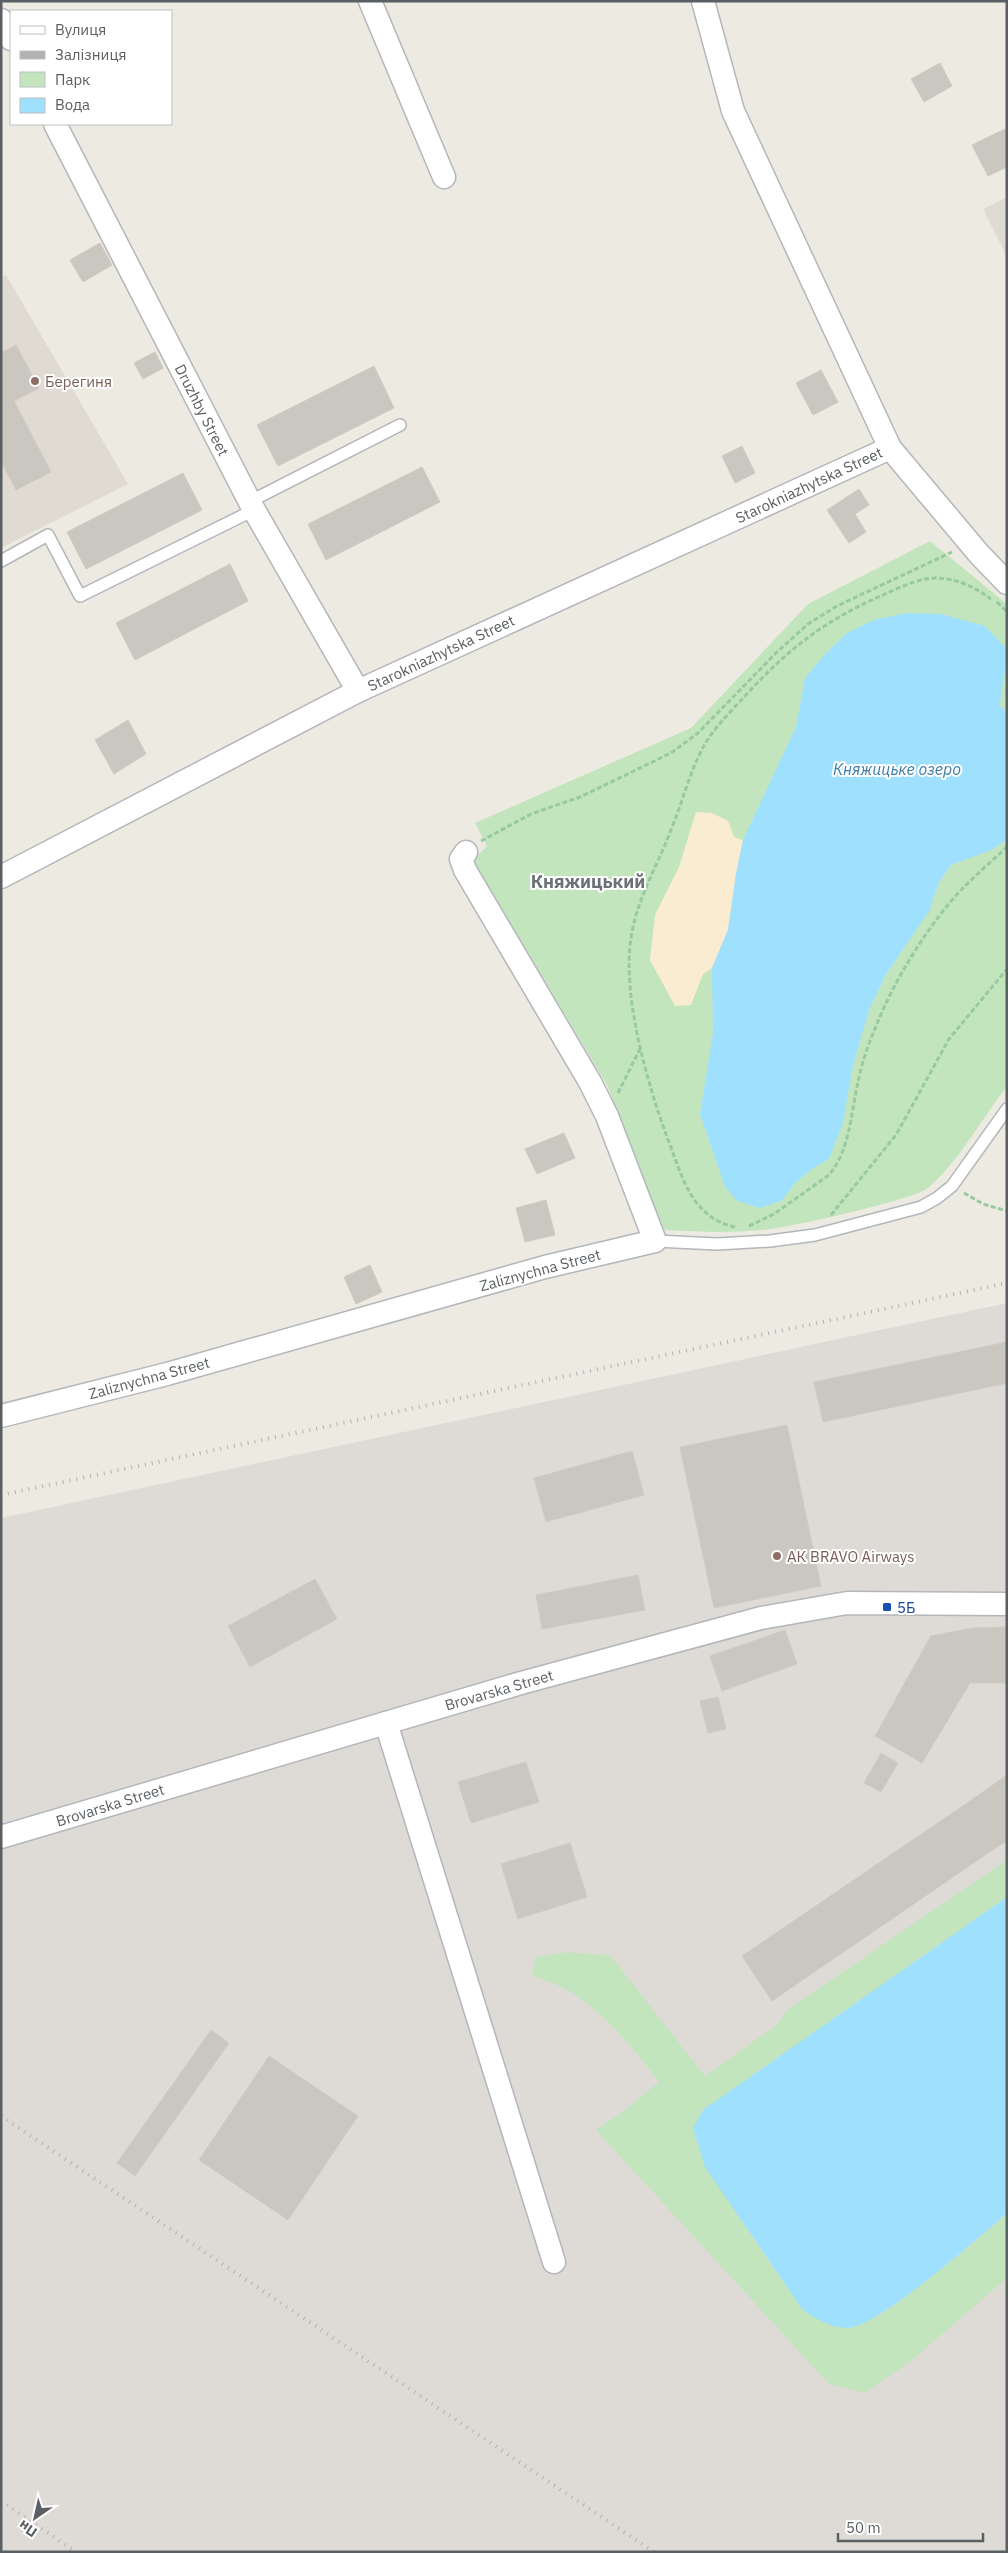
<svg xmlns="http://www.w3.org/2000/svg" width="1008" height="2553" font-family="'IBM Plex Sans',sans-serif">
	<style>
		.industrial { fill: #dedbd6 }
		.education { fill: #dfdbd3 }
		.green { fill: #c2e5be }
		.sand { fill: #faecd0 }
		.water { fill: #a0e0ff }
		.building { fill: #cac7c1; stroke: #d2cac0 }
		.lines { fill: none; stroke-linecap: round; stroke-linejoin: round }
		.service-casing { stroke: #b3b6ba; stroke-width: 14 }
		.minor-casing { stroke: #b3b6ba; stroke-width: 25 }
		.path { stroke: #98c9a1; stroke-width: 3; stroke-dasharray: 5 2.5; stroke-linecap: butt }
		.service { stroke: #fff; stroke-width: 11 }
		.minor { stroke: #fff; stroke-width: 22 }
		.rail { stroke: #b1b2b3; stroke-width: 4; stroke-dasharray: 1 6; stroke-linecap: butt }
		.education-dot { fill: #8d6e63; stroke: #fff; stroke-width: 2 }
		.transit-dot { fill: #1a4fb4; stroke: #fff; stroke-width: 2 }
		.labels { text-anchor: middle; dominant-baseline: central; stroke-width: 4; stroke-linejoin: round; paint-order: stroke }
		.education-label { font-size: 15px; fill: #785e54; stroke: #fff; text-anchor: start }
		.street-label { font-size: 15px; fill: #5a5f63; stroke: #fff }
		.transit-label { font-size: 15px; fill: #164399; stroke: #fff; text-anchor: start }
		.water-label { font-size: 16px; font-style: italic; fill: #3c7ca8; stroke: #fff }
		.quarter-label { font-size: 18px; font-weight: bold; fill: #6b7175; stroke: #fff }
	</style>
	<rect width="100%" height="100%" fill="#edeae2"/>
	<!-- industrial -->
	<path class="industrial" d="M1007,1303V2552H1V1518Z"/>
	<!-- education -->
	<g class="education">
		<path d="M1007,197V257L983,209Z"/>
		<path d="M6,275L128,484L1,548V277Z"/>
	</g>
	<!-- green -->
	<g class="green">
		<path d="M930,541L1007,604V1086C981,1120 960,1160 928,1188C913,1200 787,1228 763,1230C730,1233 697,1232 664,1230L607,1085L473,860L487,846L475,823L691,728L808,604Z"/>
		<path d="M1007,1860V1897L704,2110L957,2257L1007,2213V2278L911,2361L865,2393L829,2384L596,2130L620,2114L659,2082C636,2051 607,2016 574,1994C562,1986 545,1981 532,1975L536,1957L569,1952L611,1956L705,2076L778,2024L787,2010Z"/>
	</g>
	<!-- sand -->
	<path class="sand" d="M696,812L712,813L728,821L734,837L743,840L736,874L728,930L712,968L703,974L691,1005L675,1006L650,960L655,915L679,867Z"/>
	<!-- water -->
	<g class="water">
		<path d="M906,613L941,614L985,626L1005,647C1008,668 1001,685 1000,706L1007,712V840L991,850L951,865L939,882L929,911L885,976L869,1010L853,1065L843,1122L829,1159L813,1168L795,1183L781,1201L760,1208L737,1201L725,1187L700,1114L713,1033L712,968L728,930L736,874L743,840L796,727L805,678L825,654L847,633L874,620Z"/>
		<path d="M1007,1897V2213C981,2236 877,2328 847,2328C830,2328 815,2318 802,2309L705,2167L693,2128L703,2110Z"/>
	</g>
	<!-- building -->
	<g class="building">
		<path d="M940,63L952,86L924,102L911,79Z"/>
		<path d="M1007,128V167L988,176L972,145Z"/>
		<path d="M100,243L112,265L83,282L70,260Z"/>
		<path d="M16,345L39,388L14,401L51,472L16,490L1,461V353Z"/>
		<path d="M155,352L163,368L143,379L134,363Z"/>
		<path d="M374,366L394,408L278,466L257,425Z"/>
		<path d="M821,370L838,402L813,415L796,383Z"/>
		<path d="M742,446L755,473L735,483L722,456Z"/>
		<path d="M422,467L440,502L326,560L308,524Z"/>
		<path d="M183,473L202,510L86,569L67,532Z"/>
		<path d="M859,489L869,505L855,514L866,532L849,543L827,510Z"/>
		<path d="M230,564L248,601L135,660L116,623Z"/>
		<path d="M128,720L146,754L114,774L95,740Z"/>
		<path d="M564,1133L575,1158L537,1174L525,1149Z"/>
		<path d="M546,1200L555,1235L525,1242L516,1208Z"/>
		<path d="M370,1265L382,1292L356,1304L344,1277Z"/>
		<path d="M1007,1342V1383L823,1422L814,1382Z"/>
		<path d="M787,1425L821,1586L714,1608L680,1447Z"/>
		<path d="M632,1451L644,1495L546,1522L534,1478Z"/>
		<path d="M638,1575L645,1610L542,1629L536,1595Z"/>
		<path d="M315,1579L337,1619L250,1667L228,1626Z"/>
		<path d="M1007,1627V1683H970L922,1763L875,1736L931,1636L972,1628Z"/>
		<path d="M785,1630L797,1664L722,1691L710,1656Z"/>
		<path d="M718,1697L726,1729L708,1733L700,1701Z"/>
		<path d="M881,1753L898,1763L881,1792L864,1783Z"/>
		<path d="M526,1762L539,1802L471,1823L458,1782Z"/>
		<path d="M1007,1775V1841L997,1847L967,1803Z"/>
		<path d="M967,1803L997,1847L772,2001L742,1956Z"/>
		<path d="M570,1843L587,1897L518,1919L501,1864Z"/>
		<path d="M211,2030L229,2043L135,2176L117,2163Z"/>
		<path d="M269,2056L358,2116L288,2220L199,2160Z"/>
	</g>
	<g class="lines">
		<defs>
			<g id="service">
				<path d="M249,502L400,425"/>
				<path d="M1,561L48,535L80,596L254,510"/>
				<path d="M655,1241L717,1244L770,1241L815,1235L921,1207L937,1198L952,1186L1007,1109"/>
			</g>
			<g id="minor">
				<path d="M370,1L444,177"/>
				<path d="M703,1L733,111L890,448L979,554L1007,583"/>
				<path d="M1,20L11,39"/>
				<path d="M55,124L254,510L358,691"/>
				<path d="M1,877L358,691L890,448"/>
				<path d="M1,1416L167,1374L545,1267L655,1241L607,1116L590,1082L465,870L461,859L466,852"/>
				<path d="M386,1723L554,2262"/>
				<path d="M1,1837L521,1683L761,1618L847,1603L1007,1604"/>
			</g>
		</defs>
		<!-- service casing -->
		<use href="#service" class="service-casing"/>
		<!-- minor casing -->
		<use href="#minor" class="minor-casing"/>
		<!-- path -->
		<g class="path">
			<path d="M997,602L1007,612"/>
			<path d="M481,841L531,814L580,797L671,753L698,733L776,653L808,624L837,606L952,552"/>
			<path d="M618,1093L641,1047"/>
			<path d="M964,1193L983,1204L1007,1211"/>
			<path d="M831,1215L896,1135L949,1039L1007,969"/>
			<path d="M749,1226L774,1214L829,1175C850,1150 851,1113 858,1082C862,1062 869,1042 877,1024C894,980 932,919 965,886C978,873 993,860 1007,847"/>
			<path d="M735,1227C690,1217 682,1175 667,1137C647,1082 622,996 631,938C637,898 657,867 671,830C684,799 691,764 710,736C720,722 733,709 745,696C788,649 825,620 883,595C896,589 911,582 925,579C950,575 972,585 991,599"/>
		</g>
		<!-- service -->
		<use href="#service" class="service"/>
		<!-- minor -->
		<use href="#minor" class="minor"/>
		<!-- rail -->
		<g class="rail">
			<path d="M1,1495L1007,1283"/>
			<path d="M1,2116L654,2552"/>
			<path d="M1,2501L76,2552"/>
		</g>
	</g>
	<!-- markers -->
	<g class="education-dot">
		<circle cx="35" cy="381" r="5"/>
		<circle cx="777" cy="1556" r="5"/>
	</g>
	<rect class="transit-dot" x="882" y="1602" width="10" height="10" rx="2.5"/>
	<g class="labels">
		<!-- education labels -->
		<g class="education-label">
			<text x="45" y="381">Берегиня</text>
			<text x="787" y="1556">АК BRAVO Airways</text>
		</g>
		<!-- street labels -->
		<g class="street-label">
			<text transform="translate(202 410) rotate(63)">Druzhby Street</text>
			<text transform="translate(809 485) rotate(-25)">Starokniazhytska Street</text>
			<text transform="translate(441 653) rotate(-25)">Starokniazhytska Street</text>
			<text transform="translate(540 1270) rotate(-15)">Zaliznychna Street</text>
			<text transform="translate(149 1378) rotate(-15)">Zaliznychna Street</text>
			<text transform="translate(499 1690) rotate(-16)">Brovarska Street</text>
			<text transform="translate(110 1805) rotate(-17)">Brovarska Street</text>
		</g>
		<!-- transit labels -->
		<g class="transit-label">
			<text x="897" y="1607">5Б</text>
		</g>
		<!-- water labels -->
		<g class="water-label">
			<text x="897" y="769">Княжицьке озеро</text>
		</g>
		<!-- quarter labels -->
		<g class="quarter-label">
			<text x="588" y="881">Княжицький</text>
		</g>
	</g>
	<!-- border -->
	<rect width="1008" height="2553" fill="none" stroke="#5a5f63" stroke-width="5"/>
	<!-- legend -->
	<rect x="10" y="10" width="162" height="115" fill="#ffffff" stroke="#bdbfc1"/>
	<rect x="20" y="26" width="25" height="8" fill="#ffffff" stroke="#bdbfc1"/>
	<text x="55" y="35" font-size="15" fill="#5a5f63">Вулиця</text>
	<rect x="20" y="51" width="25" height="8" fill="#b1b2b3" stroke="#bdbfc1"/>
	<text x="55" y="60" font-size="15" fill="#5a5f63">Залізниця</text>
	<rect x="20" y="72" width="25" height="15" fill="#c2e5be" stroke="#bdbfc1"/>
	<text x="55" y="85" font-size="15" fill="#5a5f63">Парк</text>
	<rect x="20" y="98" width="25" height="15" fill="#a0e0ff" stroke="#bdbfc1"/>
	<text x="55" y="110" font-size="15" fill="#5a5f63">Вода</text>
	<!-- north arrow -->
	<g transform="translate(35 2518) rotate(214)" stroke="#ffffff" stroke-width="4" paint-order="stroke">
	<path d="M0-4L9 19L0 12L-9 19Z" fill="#5a5f63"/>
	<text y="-8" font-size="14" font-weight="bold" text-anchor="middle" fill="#5a5f63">Пн</text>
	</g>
	<!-- scale -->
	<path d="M838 2533v8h145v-8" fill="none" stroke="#5a5f63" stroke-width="2.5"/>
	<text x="846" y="2533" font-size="15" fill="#5a5f63" stroke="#ffffff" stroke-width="4" paint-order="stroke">50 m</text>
</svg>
